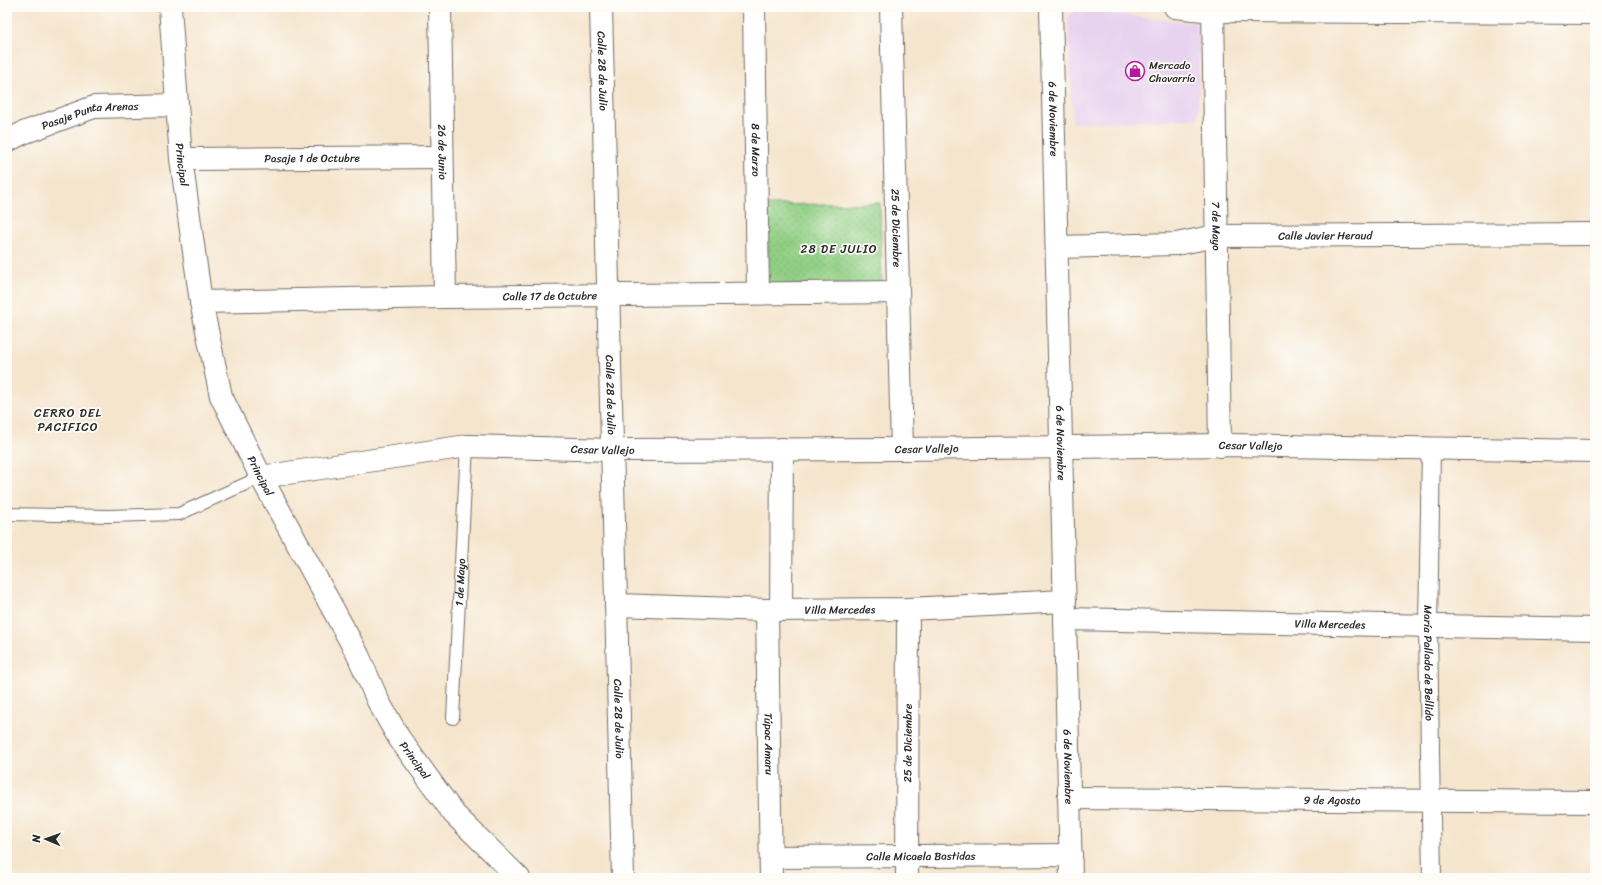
<svg xmlns="http://www.w3.org/2000/svg" width="1602" height="885" font-family="Sriracha,sans-serif">
	<style>
		.built { fill: #e7d2ef }
		.park { fill: url(#park-dots); stroke: #5e7d58 }
		.lines { fill: none; stroke-linecap: round; stroke-linejoin: round }
		.service-casing { stroke: #726c64; stroke-width: 14 }
		.pedestrian-casing { stroke: #726c64; stroke-width: 20 }
		.minor-casing { stroke: #726c64; stroke-width: 24 }
		.service { stroke: #fff; stroke-width: 12 }
		.pedestrian { stroke: #fff; stroke-width: 18 }
		.minor { stroke: #fff; stroke-width: 22 }
		.labels { text-anchor: middle; dominant-baseline: central; stroke-width: 3.5; stroke-linejoin: round; paint-order: stroke }
		.poi-label { font-size: 11px; fill: #2b2b2b; stroke: #fdfcf7; text-anchor: start }
		.street-label { font-size: 11px; fill: #2b2b2b; stroke: #fdfcf7 }
		.neighbourhood-label { font-size: 12px; letter-spacing: 1px; fill: #2b2b2b; stroke: #fdfcf7 }
	</style>
	<defs>
		<pattern id="park-dots" width="8" height="8" patternUnits="userSpaceOnUse"><rect width="8" height="8" fill="#91cf84"/><path d="M2 2h.1M6 6h.1" fill="none" stroke="#7db272" stroke-width="1.8" stroke-linecap="round"/></pattern>
	</defs>
	<rect width="100%" height="100%" fill="#fdfcf7"/>
	<filter id="ink" filterUnits="userSpaceOnUse"><feTurbulence type="fractalNoise" baseFrequency=".025" numOctaves="2"/><feDisplacementMap in="SourceGraphic" scale="8" xChannelSelector="R" yChannelSelector="G"/><feConvolveMatrix kernelMatrix="1 2 1 2 8 2 1 2 1" color-interpolation-filters="sRGB"/></filter>
	<filter id="wash" filterUnits="userSpaceOnUse"><feTurbulence type="fractalNoise" baseFrequency=".012" numOctaves="4" result="noise"/><feDisplacementMap in="SourceGraphic" scale="16" xChannelSelector="R" yChannelSelector="G"/><feGaussianBlur stdDeviation="0.9" result="paint"/><feColorMatrix in="noise" values="0 0 0 0 0 0 0 0 0 0 0 0 0 0 0 0 0 1.4 0 .05"/><feComposite in="paint" operator="in"/></filter>
	<g filter="url(#wash)">
		<rect width="100%" height="100%" fill="#f5e5cd"/>
		<!-- built -->
		<path class="built" d="M1076,10L1200,23L1198,119L1073,123L1068,17Z"/>
		<!-- park -->
		<path class="park" d="M880,203L882,283L769,286L767,205Z"/>
	</g>
	<g filter="url(#ink)">
		<g class="lines">
			<defs>
				<g id="service">
					<path d="M7,514L108,516L179,514L261,477"/>
					<path id="s1" d="M453,718L467,446"/>
				</g>
				<g id="pedestrian">
					<path id="s2" d="M1431,449L1428,627L1432,878"/>
				</g>
				<g id="minor">
					<path id="s3" d="M170,7L181,159L201,302L221,396L261,477L358,655L378,701L399,738L454,814L519,878"/>
					<path id="s4" d="M440,7L445,297"/>
					<path id="s5" d="M601,7L623,878"/>
					<path id="s6" d="M754,7L758,293"/>
					<path id="s7" d="M891,7L902,449"/>
					<path id="s8" d="M1051,7L1071,878"/>
					<path d="M1175,7L1213,11L1595,13"/>
					<path id="s9" d="M1213,7L1220,446"/>
					<path id="s10" d="M7,141L23,133L94,107L177,105"/>
					<path id="s11" d="M181,159L442,157"/>
					<path id="s12" d="M1057,247L1176,244L1216,236L1595,234"/>
					<path id="s13" d="M201,302L445,297L898,292"/>
					<path id="s14" d="M261,477L467,446L612,450L902,449L1226,445L1595,451"/>
					<path id="s15" d="M616,605L767,610L908,609L1065,601"/>
					<path id="s16" d="M767,610L771,878"/>
					<path d="M781,610L782,449"/>
					<path id="s17" d="M1065,619L1595,629"/>
					<path id="s18" d="M1069,798L1595,802"/>
					<path id="s19" d="M771,857L1071,855"/>
					<path id="s20" d="M907,878L908,609"/>
				</g>
			</defs>
			<!-- service casing -->
			<use href="#service" class="service-casing"/>
			<!-- pedestrian casing -->
			<use href="#pedestrian" class="pedestrian-casing"/>
			<!-- minor casing -->
			<use href="#minor" class="minor-casing"/>
			<!-- service -->
			<use href="#service" class="service"/>
			<!-- pedestrian -->
			<use href="#pedestrian" class="pedestrian"/>
			<!-- minor -->
			<use href="#minor" class="minor"/>
		</g>
	</g>
	<!-- icons -->
	<defs>
		<symbol id="shop-ring" viewBox="-11 -11 22 22"><circle r="9.5" fill="#fdfcf7" stroke="#b5179e" stroke-width="1.5"/><path d="M-5-2.5h2.3a2.7 3.5 0 0 1 5.4 0H5L5.5 6h-11ZM-1.5-2.5h3a1.5 2.3 0 0 0-3 0Z" fill="#b5179e"/></symbol>
	</defs>
	<g fill-rule="evenodd">
		<use href="#shop-ring" x="1124" y="60" width="22" height="22"/>
	</g>
	<g class="labels">
		<!-- poi labels -->
		<g class="poi-label">
			<text x="1149" y="65">Mercado<tspan x="1149" dy="13">Chavarría</tspan></text>
		</g>
		<!-- street labels -->
		<g class="street-label">
			<text stroke="none"><textPath href="#s5" startOffset="64">Calle 28 de Julio</textPath></text>
			<text stroke="none"><textPath href="#s10" startOffset="88">Pasaje Punta Arenas</textPath></text>
			<text stroke="none"><textPath href="#s8" startOffset="112">6 de Noviembre</textPath></text>
			<text stroke="none"><textPath href="#s6" startOffset="143">8 de Marzo</textPath></text>
			<text stroke="none"><textPath href="#s4" startOffset="145">26 de Junio</textPath></text>
			<text stroke="none"><textPath href="#s11" startOffset="131">Pasaje 1 de Octubre</textPath></text>
			<text stroke="none"><textPath href="#s3" startOffset="158">Principal</textPath></text>
			<text stroke="none"><textPath href="#s9" startOffset="219">7 de Mayo</textPath></text>
			<text stroke="none"><textPath href="#s7" startOffset="221">25 de Diciembre</textPath></text>
			<text stroke="none"><textPath href="#s12" startOffset="269">Calle Javier Heraud</textPath></text>
			<text stroke="none"><textPath href="#s13" startOffset="349">Calle 17 de Octubre</textPath></text>
			<text stroke="none"><textPath href="#s5" startOffset="388">Calle 28 de Julio</textPath></text>
			<text stroke="none"><textPath href="#s8" startOffset="436">6 de Noviembre</textPath></text>
			<text stroke="none"><textPath href="#s14" startOffset="992">Cesar Vallejo</textPath></text>
			<text stroke="none"><textPath href="#s14" startOffset="344">Cesar Vallejo</textPath></text>
			<text stroke="none"><textPath href="#s14" startOffset="668">Cesar Vallejo</textPath></text>
			<text stroke="none"><textPath href="#s3" startOffset="482">Principal</textPath></text>
			<text stroke="none"><textPath href="#s1" startOffset="136">1 de Mayo</textPath></text>
			<text stroke="none"><textPath href="#s15" startOffset="224">Villa Mercedes</textPath></text>
			<text stroke="none"><textPath href="#s17" startOffset="265">Villa Mercedes</textPath></text>
			<text stroke="none"><textPath href="#s2" startOffset="214">María Pallado de Bellido</textPath></text>
			<text stroke="none"><textPath href="#s5" startOffset="712">Calle 28 de Julio</textPath></text>
			<text stroke="none"><textPath href="#s20" startOffset="135">25 de Diciembre</textPath></text>
			<text stroke="none"><textPath href="#s16" startOffset="134">Túpac Amaru</textPath></text>
			<text stroke="none"><textPath href="#s3" startOffset="806">Principal</textPath></text>
			<text stroke="none"><textPath href="#s8" startOffset="760">6 de Noviembre</textPath></text>
			<text stroke="none"><textPath href="#s18" startOffset="263">9 de Agosto</textPath></text>
			<text stroke="none"><textPath href="#s19" startOffset="150">Calle Micaela Bastidas</textPath></text>
		</g>
		<!-- neighbourhood labels -->
		<g class="neighbourhood-label">
			<text x="839" y="249">28 DE JULIO</text>
			<text x="68" y="413">CERRO DEL<tspan x="68" dy="14">PACIFICO</tspan></text>
		</g>
	</g>
	<!-- margin -->
	<rect width="1602" height="885" fill="none" stroke="#fdfcf7" stroke-width="24"/>
	<!-- north arrow -->
	<g transform="translate(46 839) rotate(272)" stroke="#fdfcf7" stroke-width="3" paint-order="stroke">
	<path d="M0-3L7 15L0 10L-7 15Z" fill="#2b2b2b"/>
	<text y="-6" font-size="11" font-weight="bold" text-anchor="middle" fill="#2b2b2b">N</text>
	</g>
</svg>
